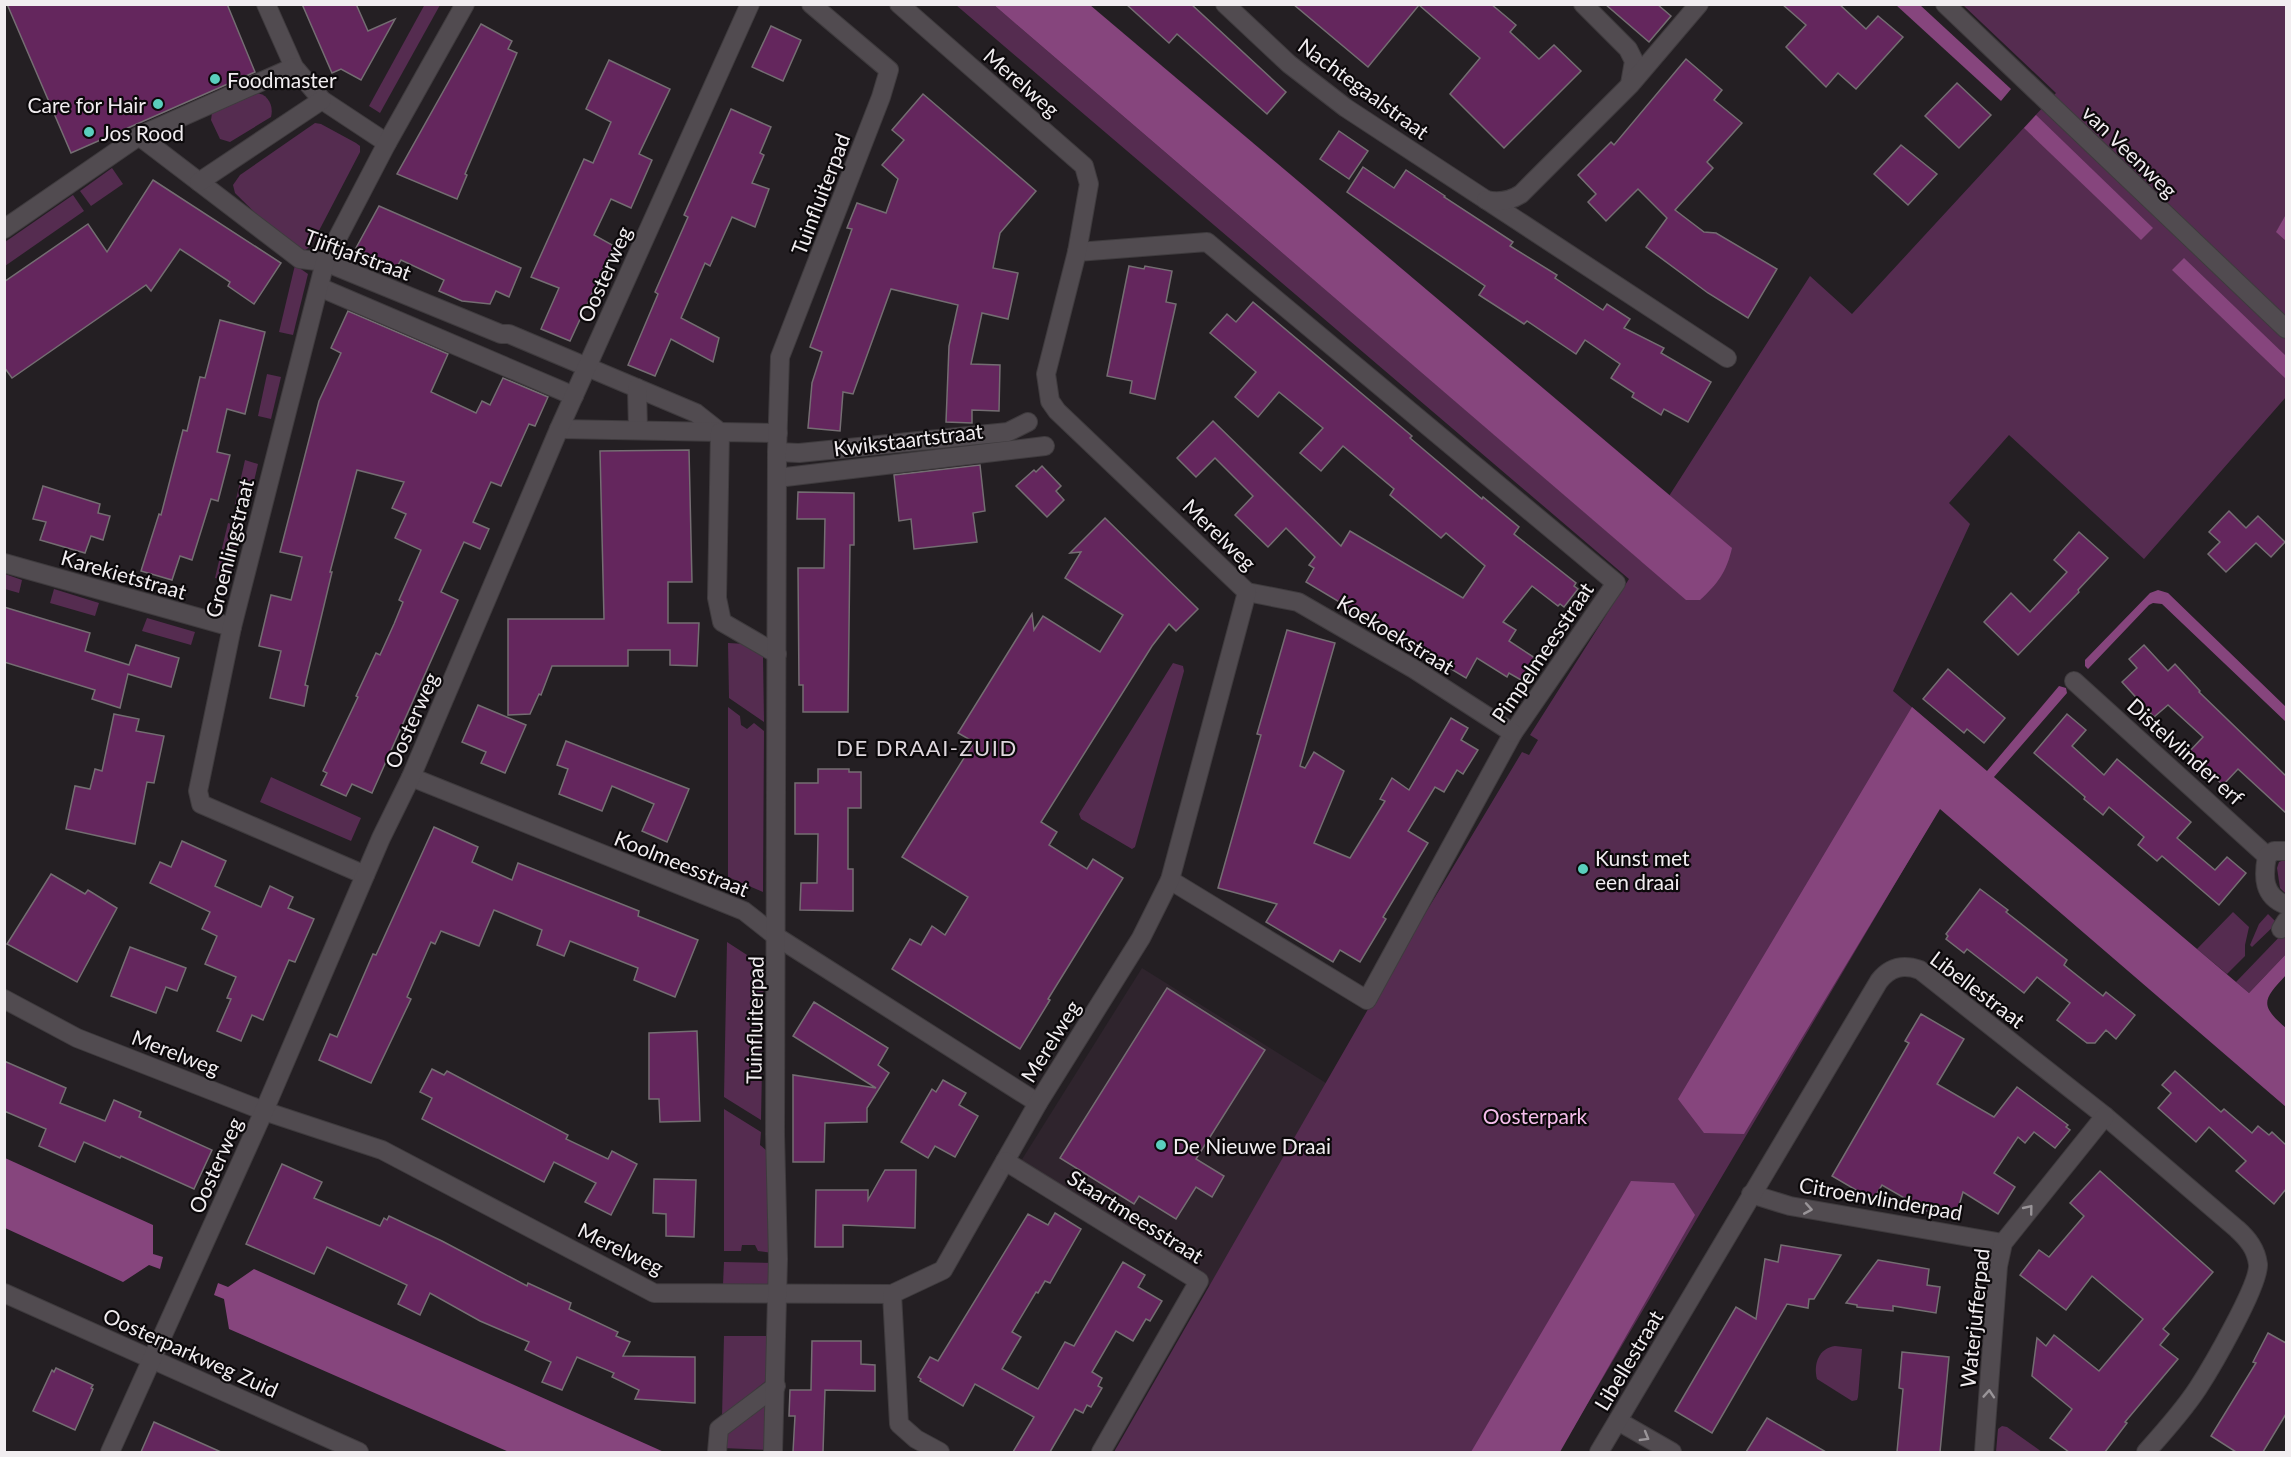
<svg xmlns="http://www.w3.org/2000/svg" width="2291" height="1457" font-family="Lato,sans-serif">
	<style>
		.built { fill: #2f242d }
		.green { fill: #552c50 }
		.water { fill: #86457d }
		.building { fill: #64265d; stroke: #746d72; stroke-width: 1.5 }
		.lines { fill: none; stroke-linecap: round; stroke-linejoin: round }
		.minor-casing { stroke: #3f3b3e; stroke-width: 20 }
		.minor { stroke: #514b50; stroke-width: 18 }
		.oneway { stroke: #999498 }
		.poi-dot { fill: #5acebd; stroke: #0c090b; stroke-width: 2 }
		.labels { text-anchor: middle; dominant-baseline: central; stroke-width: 4.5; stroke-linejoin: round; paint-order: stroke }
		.poi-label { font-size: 21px; fill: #f1edf0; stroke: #0c090b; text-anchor: start }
		.street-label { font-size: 21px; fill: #f1edf0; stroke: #0c090b }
		.park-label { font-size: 21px; fill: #f5bdeb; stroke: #0c090b }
		.neighbourhood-label { font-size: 22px; letter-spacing: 1.5px; fill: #ddd6dc; stroke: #0c090b }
	</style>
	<rect width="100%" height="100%" fill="#241f23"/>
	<!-- built -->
	<path class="built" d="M1142,968L1326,1083L1210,1286L1016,1169Z"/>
	<!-- green -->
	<g class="green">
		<path d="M425,4L440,5L380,113L369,106Z"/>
		<path d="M956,5H994L1641,561L1669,496L1810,276L1852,314L2056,93L1963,5H2286V214L2277,231L2286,240V397L2144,559L2009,435L1949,503L1970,524L1893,691L1970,757L1559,1452H1114L1371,1004L1522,752L1529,755L1538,740L1530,735L1629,579Z"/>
		<path d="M255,93C268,93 274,106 271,117L230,142L220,139L211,120L212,113Z"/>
		<path d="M315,123L321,124L356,143L360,146V152L311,246L304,251L292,249L235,193L233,185L240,175Z"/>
		<path d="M112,168L123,184L91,206L80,191Z"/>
		<path d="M73,195L84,211L5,266V242Z"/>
		<path d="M295,265L308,274L293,335L279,332Z"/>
		<path d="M267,374L281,377L271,419L258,416Z"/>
		<path d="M245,460L258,464L248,507L235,504Z"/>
		<path d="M228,523L242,527L229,582L215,578Z"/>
		<path d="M5,574L22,580L19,593L5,589Z"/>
		<path d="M54,589L99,603L95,616L50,603Z"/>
		<path d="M147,618L195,632L191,645L142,631Z"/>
		<path d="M728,643L746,644L763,657L764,722L729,698Z"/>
		<path d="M1173,663L1183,666L1184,671L1135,847L1132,849L1081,819L1079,814Z"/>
		<path d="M728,707L740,716L741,725L747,729L754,723L764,731L763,892L728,877Z"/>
		<path d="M271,777L361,818L351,841L260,802Z"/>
		<path d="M2286,859V894L2280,888L2277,868L2279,862Z"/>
		<path d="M2233,912L2249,927L2245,945V956L2227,974L2197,949Z"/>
		<path d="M2268,914L2277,923L2252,947L2250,945L2259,924Z"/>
		<path d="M2286,930V954L2249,993L2236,982Z"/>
		<path d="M727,942L764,966L761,1120L724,1097Z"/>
		<path d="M724,1109L761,1132L760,1145L772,1155L773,1253L758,1251L755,1245H742L741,1251H724Z"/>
		<path d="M724,1262L774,1263V1285H723Z"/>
		<path d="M724,1336H773L772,1376L722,1417Z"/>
		<path d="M1835,1346L1862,1349L1858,1397L1857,1400L1852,1401L1817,1379C1813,1364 1819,1348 1835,1346Z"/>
		<path d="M772,1391L771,1450L722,1448V1434L754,1414L752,1409Z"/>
		<path d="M2002,1426L2007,1427L2042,1452H1996L1998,1429Z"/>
	</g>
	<!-- water -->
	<g class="water">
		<path d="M994,5H1090L1732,548C1726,573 1718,583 1700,600H1686Z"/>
		<path d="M1896,5H1920L2011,89L2001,101Z"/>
		<path d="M2036,115L2153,228L2141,240L2024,128Z"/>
		<path d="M2286,214V241L2276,232Z"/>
		<path d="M2184,258L2286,356V379L2172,270Z"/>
		<path d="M2158,590L2168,593L2286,707V722L2162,604L2153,603L2149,605L2088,669L2085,666V660L2150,593Z"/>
		<path d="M2059,686L2066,688L2067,693L1994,777L2249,993L2286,954V975C2263,1000 2259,1005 2286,1028V1107L1940,809L1744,1134L1704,1133L1678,1099L1912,707L1987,771Z"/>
		<path d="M5,1158L153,1225V1254L163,1257L160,1269L149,1265L123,1282L5,1228Z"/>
		<path d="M1631,1181L1674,1183L1695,1215L1560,1452H1471Z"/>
		<path d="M254,1269L664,1452H509L229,1329L224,1299L214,1295L218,1283L228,1287Z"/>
	</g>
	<!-- building -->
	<g class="building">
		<path d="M7,4H227L255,72L71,153Z"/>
		<path d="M302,4H356L368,31L395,19L361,80L341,69L332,73Z"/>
		<path d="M1126,4H1191L1286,92L1267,114L1177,34L1169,43Z"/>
		<path d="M1293,4H1491L1516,25L1510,32L1539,59L1554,45L1581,71L1504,148L1450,94L1480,58L1419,5L1368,67Z"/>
		<path d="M1605,4H1657L1671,16L1649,42Z"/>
		<path d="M1782,4H1839L1866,29L1878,16L1903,37L1856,89L1838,73L1826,87L1786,47L1806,25Z"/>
		<path d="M481,24L512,41L508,49L517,53L465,174L467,175L457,199L397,174Z"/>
		<path d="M771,26L801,40L783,81L752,67Z"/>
		<path d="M1686,59L1722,90L1714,100L1742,123L1707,162L1713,168L1675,210L1704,232L1716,233L1777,269L1748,318L1708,293L1646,247L1667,218L1638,189L1606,221L1588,202L1596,194L1578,175L1611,142L1614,145Z"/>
		<path d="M609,60L670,89L639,154L652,160L631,208L611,199L594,235L614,246L570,341L541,329L559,288L531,277L584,159L593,163L611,122L586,109Z"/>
		<path d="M1957,83L1991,115L1959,148L1925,116Z"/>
		<path d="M923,94L1036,191L1000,233L993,268L1018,273L1008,319L982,313L971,364L1000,365L999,411L972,410V423L946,422L949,346L958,305L891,289L853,394L843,392L840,431L808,428L812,383L822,352L810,347L852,229L847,228L857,203L886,213L898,179L882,165L904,140L892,130Z"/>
		<path d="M731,109L771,127L760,153L764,155L752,183L769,189L755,227L732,217L710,266L705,263L681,318L719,338L713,362L671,339L655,376L628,365L658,294L655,292L688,217L684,215Z"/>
		<path d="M1339,131L1368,151L1349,179L1320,159Z"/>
		<path d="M1901,145L1937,174L1908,205L1874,174Z"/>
		<path d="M1363,167L1394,188L1406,170L1445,196L1444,197L1513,242L1510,246L1557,275L1555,278L1603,310L1607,304L1630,319L1624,328L1664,348L1661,353L1711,382L1688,422L1664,409L1661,415L1632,397L1634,393L1611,378L1620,364L1585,340L1576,354L1527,321L1524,324L1479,295L1485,286L1347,192Z"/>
		<path d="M153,180L281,263L254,304L228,286L230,282L180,249L151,291L146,285L12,378L4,367V282L88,224L107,252Z"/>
		<path d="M379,206L521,268L509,297L496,291L490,304L462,301L439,291L444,280L401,260L395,270L356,248Z"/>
		<path d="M1129,266L1144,269L1145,266L1172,271L1166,302L1176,304L1155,399L1130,393L1132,381L1107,376Z"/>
		<path d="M1253,302L1412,436L1410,438L1482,499L1483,497L1519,527L1514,534L1576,583L1574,586L1578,589L1564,607L1560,604L1558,606L1532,586L1503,622L1516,630L1509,641L1535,658L1521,680L1509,673L1507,677L1477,658L1466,678L1306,582L1314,568L1309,565L1315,557L1286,528L1268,547L1235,515L1253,496L1215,458L1196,477L1177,458L1213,421L1341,546L1350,531L1463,598L1485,566L1446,533L1441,538L1390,495L1394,489L1343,446L1321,471L1300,453L1323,428L1279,392L1258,417L1235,397L1256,372L1210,333L1227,314L1236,322Z"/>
		<path d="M348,311L448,354L431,392L476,413L482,401L490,405L503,378L548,397L535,426L529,424L501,486L491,482L473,522L489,529L480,549L464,542L441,592L458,600L372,793L352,784L346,796L321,785L327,773L323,771L358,697L356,696L376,653L380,655L394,624L403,602L399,600L421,550L395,538L406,514L392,508L404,482L357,470L330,572H332L305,685L308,686L304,706L270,698L281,651L259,646L271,595L291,600L302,557L280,552L319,401L341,353L331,348Z"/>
		<path d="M220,320L265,332L245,414L227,409L217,452L230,455L218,501L211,499L192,560L180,556L172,580L141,571L159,514L161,515L183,430L187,431L200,377L205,378Z"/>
		<path d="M689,450L692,582H668V623H699L697,666L670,665V650H628V666H552L541,695L539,694L530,714L508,715V619H604L600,451Z"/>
		<path d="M980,465L985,511L973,513L977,542L914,549L911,519L899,521L894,475Z"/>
		<path d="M1042,466L1061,486L1056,491L1064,500L1047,517L1016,486L1034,470L1036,472Z"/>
		<path d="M43,486L100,504L98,513L110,516L103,540L91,536L85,553L40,540L46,522L33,519Z"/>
		<path d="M798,492L854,493V545H850L848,712H803V685H799L798,568H824L825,519H797Z"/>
		<path d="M2229,511L2246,528L2258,516L2285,542L2271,557L2256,543L2226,572L2208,554L2220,542L2209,532Z"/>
		<path d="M1105,518L1198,609L1176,631L1169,624L1152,646L1041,822L1057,832L1049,845L1087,869L1093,859L1123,878L1048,999L1050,1000L1020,1049L892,969L910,939L921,945L932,926L945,935L968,897L902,857L974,742L958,733L1032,614L1034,630L1043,616L1100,652L1123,615L1065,578L1081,552L1070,553Z"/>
		<path d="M2079,532L2108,558L2078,590L2079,592L2018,655L1984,622L2011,593L2030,612L2067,572L2054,560Z"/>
		<path d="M4,607L90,633L85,651L129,665L136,645L179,658L171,687L128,674L120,708L92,699L95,690L4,662Z"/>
		<path d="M1287,630L1335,643L1300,766L1305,768L1314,752L1344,771L1314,843L1350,858L1385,801L1380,799L1392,778L1409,790L1451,718L1468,728L1461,740L1478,750L1463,774L1457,770L1444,792L1435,787L1408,831L1428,843L1383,917L1386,919L1360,962L1340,950L1333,962L1266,922L1277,904L1218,888L1261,735L1257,734Z"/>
		<path d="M2144,645L2168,671L2175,664L2200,691L2199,692L2286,776V813L2238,769L2223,785L2188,753L2203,737L2168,705L2154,717L2122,682L2137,668L2129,659Z"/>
		<path d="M1948,669L2005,718L1984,743L1967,729L1964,733L1923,699Z"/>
		<path d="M478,705L526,725L505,773L481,763L486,752L462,742Z"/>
		<path d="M114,714L139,719L136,731L164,736L154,783L147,782L135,844L66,829L75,786L90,789L95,769L102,771Z"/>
		<path d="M2067,714L2086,730L2072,746L2104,775L2117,759L2191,822L2177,838L2215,870L2227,857L2246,873L2219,905L2162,856L2157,861L2138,845L2144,837L2109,807L2103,815L2084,799L2085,797L2034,753Z"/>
		<path d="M566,741L689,789L667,842L642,831L654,804L612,786L602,811L559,794L568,769L557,765Z"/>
		<path d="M818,769H849V772H861V808H848V869H853V911L800,910L801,883H817L818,834H795V783H818Z"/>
		<path d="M434,827L478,847L472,862L512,880L518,863L639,911L638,916L698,940L675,997L634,980L638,968L570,941L564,956L537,945L542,930L494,910L479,946L441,931L435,944L431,942L407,997L411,999L371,1083L319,1060L330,1034L337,1037L373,954L376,955Z"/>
		<path d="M182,841L226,861L215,886L261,907L270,886L293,897L288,908L314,919L295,962L289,960L263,1020L252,1015L241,1041L217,1031L231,999L227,998L236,977L205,964L217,936L202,929L210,912L150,883L160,862L171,867Z"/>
		<path d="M51,874L85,894L88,890L117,908L77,982L7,944Z"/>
		<path d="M1980,889L2008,910L2006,912L2067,960L2064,965L2103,996L2106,992L2135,1015L2116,1039L2106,1030L2095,1043H2087L2057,1020L2070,1003L2037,977L2024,993L1967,949L1964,953L1946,939L1948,936L1946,934Z"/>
		<path d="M130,947L186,968L177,991L166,987L156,1013L111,996Z"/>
		<path d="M1167,988L1265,1050L1196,1159L1224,1176L1212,1197L1196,1187L1176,1219L1139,1196L1134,1204L1060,1158Z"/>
		<path d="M814,1002L888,1048L878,1065L889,1073L867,1108V1122L825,1123L824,1162H793V1075L876,1088L793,1036Z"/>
		<path d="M1921,1014L1964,1039L1937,1084L1994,1117L2017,1087L2068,1125L2066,1127L2070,1130L2055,1148L2034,1132L2025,1143L2018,1137L1994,1173L2015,1187L1998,1214L1963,1192L1955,1219L1943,1217L1934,1210L1932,1214L1882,1185L1873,1200L1832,1176L1909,1043L1905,1041Z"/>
		<path d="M697,1031L700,1121L660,1122L659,1099H649V1033Z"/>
		<path d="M4,1061L66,1088L60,1103L105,1121L114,1100L141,1112L139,1117L212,1150L194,1189L121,1156L120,1158L84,1142L75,1162L39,1146L46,1129L4,1111Z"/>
		<path d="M432,1069L444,1075L447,1071L568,1135L566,1139L608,1159L612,1151L637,1164L611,1215L585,1202L596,1183L554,1162L544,1182L422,1119L432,1098L420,1092Z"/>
		<path d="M2175,1071L2221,1112L2224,1109L2252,1133L2258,1126L2269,1135L2272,1132L2286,1145V1189L2274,1204L2236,1171L2246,1161L2209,1127L2196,1142L2158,1108L2171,1093L2162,1085Z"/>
		<path d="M943,1080L966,1093L959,1105L978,1116L955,1157L935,1146L928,1158L901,1142L932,1089L936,1092Z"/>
		<path d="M282,1164L322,1182L314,1198L380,1226L384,1218L387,1220L389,1216L442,1241L527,1286L528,1283L571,1303L569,1309L618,1332L616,1336L630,1342L623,1356L695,1357V1403L635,1399L639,1390L612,1377L614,1373L577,1357L562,1390L542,1382L551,1362L525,1350L529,1342L480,1321L430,1293L420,1315L398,1304L407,1285L327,1247L314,1274L246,1244Z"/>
		<path d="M885,1170H916L915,1228L843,1225V1247H815L816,1190H868V1200Z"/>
		<path d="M2100,1171L2213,1272L2163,1329L2169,1334L2160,1345L2178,1359L2125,1422L2127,1423L2105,1452H2069L2050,1438L2072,1409L2032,1376L2037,1338L2046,1346L2054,1335L2099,1371L2143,1319L2092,1276L2066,1310L2020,1275L2039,1250L2049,1257L2084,1216L2070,1203Z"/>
		<path d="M654,1179L696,1180L694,1237L666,1236V1214L653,1213Z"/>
		<path d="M1055,1213L1081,1229L1050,1283L1045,1281L1038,1293L1036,1292L1012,1332L1021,1337L1002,1369L1038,1389L1065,1342L1074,1346L1123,1262L1145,1275L1138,1287L1162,1301L1150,1321L1146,1319L1133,1341L1116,1331L1092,1372L1102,1378L1098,1386L1102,1388L1091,1407L1087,1405L1083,1413L1075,1409L1050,1452H1013L1034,1417L975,1384L963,1406L920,1381L921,1379L918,1377L930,1357L938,1361L1028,1214L1048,1225Z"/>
		<path d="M1781,1245L1841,1255L1814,1299H1809L1808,1308L1787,1304L1712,1433L1675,1411L1736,1307L1756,1319L1765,1259L1778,1262Z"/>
		<path d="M1878,1260L1929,1269L1927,1285L1940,1287L1936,1313L1893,1306V1311L1857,1307V1305L1846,1303Z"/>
		<path d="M2268,1333L2286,1343V1414L2263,1452H2236L2211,1436L2256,1363L2253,1362Z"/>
		<path d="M812,1341H861V1364L875,1365V1391L825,1390L823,1452H793L795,1416H789L790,1390H811Z"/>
		<path d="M1902,1352L1949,1357L1940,1452H1897L1903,1389L1899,1388Z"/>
		<path d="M56,1368L93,1385L91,1388L93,1389L75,1430L33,1411L52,1370L54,1372Z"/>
		<path d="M1767,1418L1793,1433L1826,1452H1746Z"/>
		<path d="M154,1422L221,1452H141Z"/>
	</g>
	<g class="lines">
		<defs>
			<g id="minor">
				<path d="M266,4L294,67L322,100L387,143"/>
				<path d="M1225,4L1289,64L1346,108L1727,358"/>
				<path d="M1583,4L1628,49L1634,61L1630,84"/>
				<path d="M1945,4L2286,329"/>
				<path d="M139,136L300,259L325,262L501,334H509L696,413L720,432"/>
				<path d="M199,182L322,100"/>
				<path d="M1486,200C1499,203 1510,201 1521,194L1630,85L1699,4"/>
				<path d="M4,229L139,136L294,67"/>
				<path d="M1077,252L1207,242L1616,583L1513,733L1367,1000L1170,880"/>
				<path d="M319,287L574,396"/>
				<path d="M637,388L638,430"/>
				<path d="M559,429L720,432"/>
				<path d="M777,452L799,453L1008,432L1028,422"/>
				<path d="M777,478L1045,446"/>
				<path d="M4,563L232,627"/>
				<path d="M1247,592L1298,602L1414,669L1513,733"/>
				<path d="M777,654L722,622L717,598L720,432L778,433"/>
				<path d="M2074,681L2267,856"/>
				<path d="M411,777L744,911L777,937L1038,1103"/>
				<path d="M2286,851H2274L2267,856C2263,877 2263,896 2286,905"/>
				<path d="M365,875L201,804L198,791L232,627L325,262L387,143L465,4"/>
				<path d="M2281,929L2286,921"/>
				<path d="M4,999L77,1038L264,1111L382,1150L654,1293L892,1294L943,1270L1038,1103L1141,938L1170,880L1247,592L1057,411L1050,401L1046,374L1077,252L1089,184L1084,166L899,4"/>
				<path d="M1005,1161L1199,1281L1101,1452"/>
				<path d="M1751,1194L1790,1206L2003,1243"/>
				<path d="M4,1293L359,1452"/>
				<path d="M892,1294L899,1424L916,1439L940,1452"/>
				<path d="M1618,1421L1672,1452"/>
				<path d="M110,1452L264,1111L381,838L411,777L559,429L750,4"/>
				<path d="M717,1452L719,1429L776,1386"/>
				<path d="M773,1452L778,1259L775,1134L777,452L780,357L881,97L889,70L811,4"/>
				<path d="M1599,1452L1879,981C1890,967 1903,964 1920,970L2105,1116L2237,1229C2248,1239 2256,1249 2258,1264C2260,1284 2211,1368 2198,1388C2183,1411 2164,1432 2146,1452"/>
				<path d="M1984,1452L1998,1266L2003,1243L2105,1116"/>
			</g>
		</defs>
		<!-- minor casing -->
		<use href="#minor" class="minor-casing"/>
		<!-- minor -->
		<use href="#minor" class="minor"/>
	</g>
	<!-- one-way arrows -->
	<defs><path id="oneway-chevron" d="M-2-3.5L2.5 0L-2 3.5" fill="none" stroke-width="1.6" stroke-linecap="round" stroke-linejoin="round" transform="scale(1.5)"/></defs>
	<g class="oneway">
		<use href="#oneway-chevron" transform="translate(1808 1209) rotate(10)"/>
		<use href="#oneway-chevron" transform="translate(2029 1209) rotate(-51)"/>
		<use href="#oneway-chevron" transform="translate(1989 1394) rotate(-86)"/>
		<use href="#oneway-chevron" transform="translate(1645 1437) rotate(30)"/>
	</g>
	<!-- markers -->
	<g class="poi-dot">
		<circle cx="215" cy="79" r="6"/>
		<circle cx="158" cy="104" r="6"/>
		<circle cx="89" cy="132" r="6"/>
		<circle cx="1583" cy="869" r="6"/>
		<circle cx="1161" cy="1145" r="6"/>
	</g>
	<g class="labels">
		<!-- poi labels -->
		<g class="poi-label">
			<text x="227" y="79">Foodmaster</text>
			<text x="146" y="104" text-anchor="end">Care for Hair</text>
			<text x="101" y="132">Jos Rood</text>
			<text x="1595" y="857">Kunst met<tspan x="1595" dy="24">een draai</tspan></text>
			<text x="1173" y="1145">De Nieuwe Draai</text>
		</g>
		<!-- street labels -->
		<g class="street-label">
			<text transform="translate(1022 82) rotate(41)">Merelweg</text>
			<text transform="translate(1364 88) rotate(36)">Nachtegaalstraat</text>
			<text transform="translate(2130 151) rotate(44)">van Veenweg</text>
			<text transform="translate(820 194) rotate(-69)">Tuinfluiterpad</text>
			<text transform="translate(358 254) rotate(20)">Tjiftjafstraat</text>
			<text transform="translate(604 274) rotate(-66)">Oosterweg</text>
			<text transform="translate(908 439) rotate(-7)">Kwikstaartstraat</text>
			<text transform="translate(1220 534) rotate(44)">Merelweg</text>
			<text transform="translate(229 548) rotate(-76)">Groenlingstraat</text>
			<text transform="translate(124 574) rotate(16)">Karekietstraat</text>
			<text transform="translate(1396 634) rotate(31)">Koekoekstraat</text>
			<text transform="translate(1542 652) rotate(-56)">Pimpelmeesstraat</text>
			<text transform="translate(411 720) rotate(-66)">Oosterweg</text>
			<text transform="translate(2186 751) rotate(42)">Distelvlinder erf</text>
			<text transform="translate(682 863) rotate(22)">Koolmeesstraat</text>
			<text transform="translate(1978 989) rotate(37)">Libellestraat</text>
			<text transform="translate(754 1020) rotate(-89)">Tuinfluiterpad</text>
			<text transform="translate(1050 1041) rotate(-58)">Merelweg</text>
			<text transform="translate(176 1052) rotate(21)">Merelweg</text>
			<text transform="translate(215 1165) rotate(-66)">Oosterweg</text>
			<text transform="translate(1881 1198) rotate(10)">Citroenvlinderpad</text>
			<text transform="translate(1136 1216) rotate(32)">Staartmeesstraat</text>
			<text transform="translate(621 1248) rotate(26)">Merelweg</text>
			<text transform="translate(1974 1318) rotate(-84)">Waterjufferpad</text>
			<text transform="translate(191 1352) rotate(24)">Oosterparkweg Zuid</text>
			<text transform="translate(1628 1360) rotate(-59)">Libellestraat</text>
		</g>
		<!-- park labels -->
		<g class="park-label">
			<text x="1535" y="1115">Oosterpark</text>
		</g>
		<!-- neighbourhood labels -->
		<g class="neighbourhood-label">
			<text x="927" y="747">DE DRAAI-ZUID</text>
		</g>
	</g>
	<!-- border -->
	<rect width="2291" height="1457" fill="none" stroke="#f1edf0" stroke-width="12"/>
</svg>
